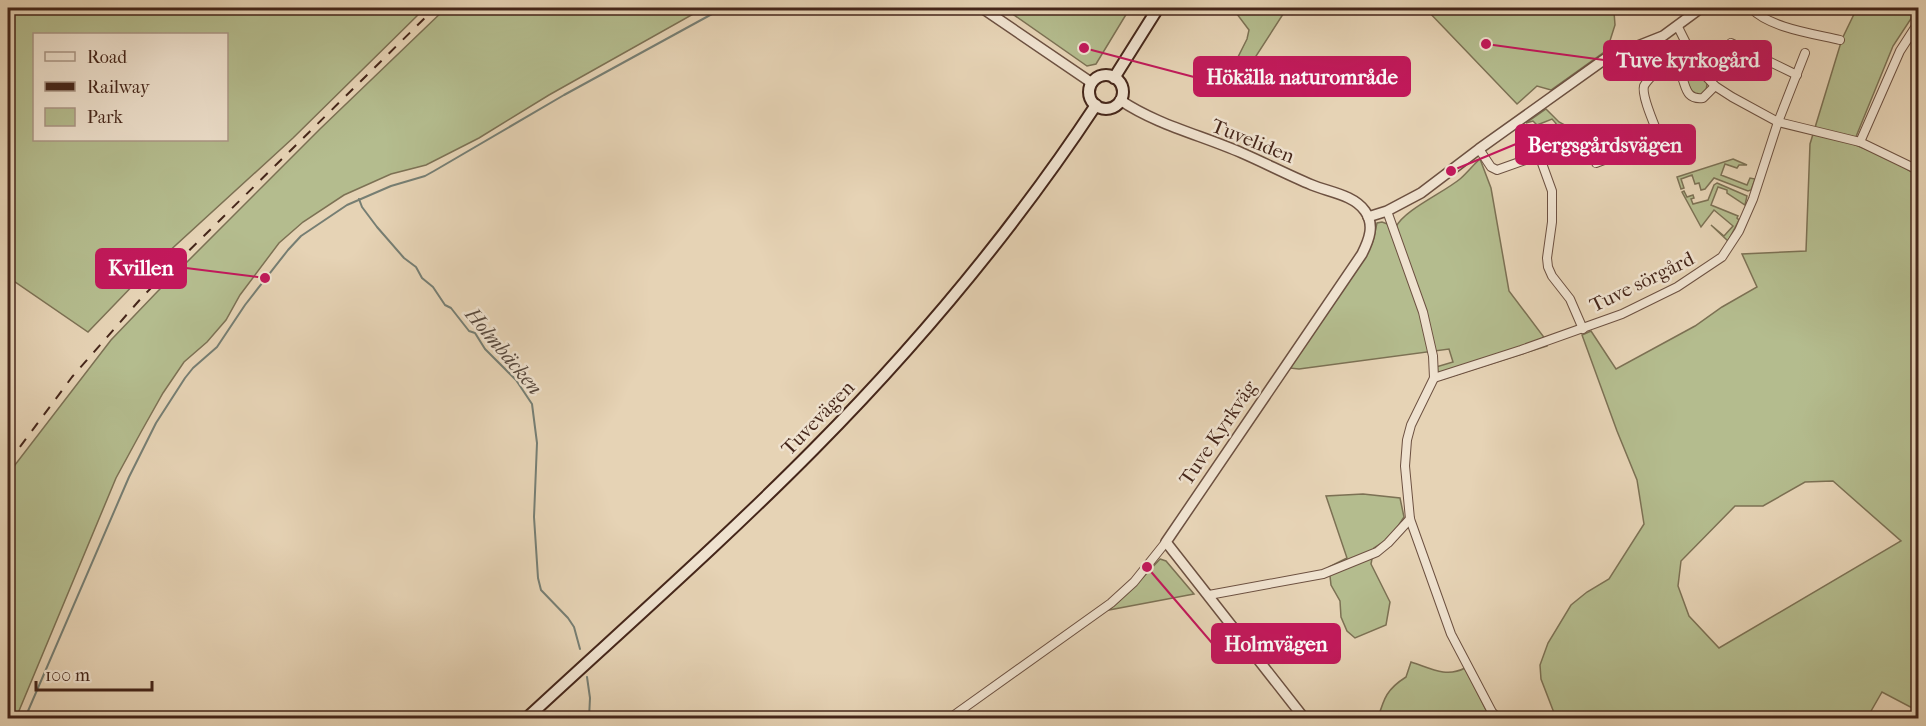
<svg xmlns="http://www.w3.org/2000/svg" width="1926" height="726" font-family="'IM FELL French Canon',serif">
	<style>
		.green { fill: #b4bc8e; stroke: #7c7154; stroke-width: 1.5; fill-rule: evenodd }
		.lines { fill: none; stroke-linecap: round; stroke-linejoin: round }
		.stream { stroke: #767e73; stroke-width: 2 }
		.minor-casing { stroke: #6d5141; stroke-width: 10 }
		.tertiary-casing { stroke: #6d5141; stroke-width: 12 }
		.secondary-casing { stroke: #45261a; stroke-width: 14 }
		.minor { stroke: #efe2cf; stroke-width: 8 }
		.tertiary { stroke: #efe2cf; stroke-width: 9 }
		.secondary { stroke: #efe2cf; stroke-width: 10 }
		.rail { stroke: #45261a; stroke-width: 2; stroke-dasharray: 10 10; stroke-linecap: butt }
		.labels { text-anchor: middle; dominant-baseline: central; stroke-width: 5; stroke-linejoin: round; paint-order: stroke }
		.street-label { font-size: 20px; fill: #45261a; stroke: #efe2cf }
		.water-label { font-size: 21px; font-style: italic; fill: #594a3f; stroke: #efe2cf }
		.leader { fill: none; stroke: #c2185b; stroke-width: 2 }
		.callout-dot { fill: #c2185b; stroke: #efe2cf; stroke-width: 2 }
		.callout { fill: #c2185b; stroke: #c2185b; stroke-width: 2 }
		.callout-label { font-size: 21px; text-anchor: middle; font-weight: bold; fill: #fff }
	</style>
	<rect width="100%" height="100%" fill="#e6d3b5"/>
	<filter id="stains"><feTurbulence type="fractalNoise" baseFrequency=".00333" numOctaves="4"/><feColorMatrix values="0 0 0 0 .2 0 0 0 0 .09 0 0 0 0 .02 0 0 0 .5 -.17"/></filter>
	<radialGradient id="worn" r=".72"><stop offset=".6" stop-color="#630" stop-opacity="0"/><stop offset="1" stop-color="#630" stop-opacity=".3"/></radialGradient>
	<!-- green -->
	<g class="green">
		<path d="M8,8H425L293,138L142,276L88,332L8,277ZM34,34H226V140H34Z"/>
		<path d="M446,8H614L619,10L631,8H704L549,95L479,138L426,165L391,174L344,195L303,222L279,243L240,295L226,320L207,342L184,362L163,393L141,432L116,478L16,718H8V474L111,340L157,292L320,129Z"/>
		<path d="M1004,8H1130L1096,64L1087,66Z"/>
		<path d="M1226,8H1287L1249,67L1234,78L1230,73L1247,39L1249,30L1237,14Z"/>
		<path d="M1425,8H1610L1614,12L1615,25L1607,50L1551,90L1537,86L1517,104Z"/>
		<path d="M1857,8H1918L1893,46L1853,144L1891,159L1918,176V711L1882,692L1867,718H1556L1541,679L1540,665L1548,643L1571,605L1587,592L1609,579L1644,524L1637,480L1617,431L1582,335L1591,331L1616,369L1695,326L1722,307L1757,287L1742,254L1806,251L1810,144L1842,39ZM1833,481L1901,541L1719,648L1689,616L1678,586L1681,561L1735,506H1763L1805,482Z"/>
		<path d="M1681,47L1695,70L1707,83L1706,92L1703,95L1693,94C1685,78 1683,65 1664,63Z"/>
		<path d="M1546,109L1559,122L1574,130L1575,134L1542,148V144C1555,140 1564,130 1552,119L1537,125L1533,121L1526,123Z"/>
		<path d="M1480,159L1491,188L1509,291L1546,340L1547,346L1440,380L1436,367L1453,362L1449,349L1299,369L1289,368L1367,254L1373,241L1377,223L1382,222L1396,227C1404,210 1443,193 1460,179C1467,173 1473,165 1480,159Z"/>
		<path d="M1733,159L1747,165H1739L1737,168L1725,164L1721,175L1747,185L1750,178L1755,179L1751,190L1748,191L1714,178L1705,189L1701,190L1699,183L1695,184L1692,175L1681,179L1684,188L1681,189L1677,177Z"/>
		<path d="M1717,183L1747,196L1745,205L1727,193V190L1718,187L1711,205L1738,216L1737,218L1739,220L1728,241L1711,225L1724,236L1733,226L1714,210L1701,227L1682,192L1684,191L1687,197L1693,195L1694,198L1691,199L1693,204L1708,200L1714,185Z"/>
		<path d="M1363,494L1400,498L1404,517L1391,537L1374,548L1371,564L1390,602L1386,625L1355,638L1347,631L1341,617L1340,601L1331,585L1329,567L1347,558L1326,496Z"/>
		<path d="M1160,559L1166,561L1194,594L1109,610L1136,585Z"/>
		<path d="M1411,662C1430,668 1446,678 1465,668L1486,710L1494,718H1451L1444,715L1436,718H1378C1384,698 1387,689 1406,677Z"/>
	</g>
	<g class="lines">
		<!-- stream -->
		<g class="stream">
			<path d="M359,199L362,207L377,227L404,258L416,267L422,278L433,287L445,305L451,308L469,331L475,333L485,349L516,380L532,404L537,443L534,517L538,578L541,590L568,618L574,627L580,649"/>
			<path d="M587,677L590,698L589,718"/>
			<path d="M25,718L129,477L156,423L185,378L193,368L217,347L245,305L288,250L301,236L347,205L391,186L425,176L434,171L564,95L723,8"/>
		</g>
		<defs>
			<g id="minor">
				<path d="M1751,8C1769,28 1815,34 1840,40"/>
				<path d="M1678,27L1699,69L1715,86L1732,97L1778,122L1860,142L1918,170"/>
				<path d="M1731,43L1797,75"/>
				<path d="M1860,142L1900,51L1918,23"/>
				<path d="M1479,149L1491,167L1497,170L1539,155L1552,191V222L1547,258L1548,267L1552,276L1570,299L1583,329"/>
				<path d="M1596,163L1660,139C1656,128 1641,96 1644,86C1646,82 1650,78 1653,75C1658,71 1663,67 1669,68C1691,69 1677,101 1703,98L1715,86"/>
				<path d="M1387,211L1423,312L1433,356L1434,378L1411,425L1407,440L1405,466L1410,519L1451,634L1492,712L1498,718"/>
				<path d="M1434,378L1521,350L1622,314L1677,287L1722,257L1739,231L1753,199L1778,122L1805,53"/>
				<path d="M1209,595L1323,574L1377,552L1388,543L1410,519"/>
				<path d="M950,718L1111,603L1134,582L1166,542"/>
			</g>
			<g id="tertiary">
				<path d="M982,8L1092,83"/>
				<path d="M1120,100C1157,125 1201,135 1242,153C1265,163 1288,175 1312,185C1329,192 1354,195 1365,211C1375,225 1369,240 1362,254L1166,542L1304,718"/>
				<path d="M1368,217L1387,211L1421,193L1479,149L1605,59L1663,36L1701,8"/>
			</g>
			<g id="secondary">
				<circle cx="1106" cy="92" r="17"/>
				<path d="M1114,78L1158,8"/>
				<path d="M527,718C623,629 722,542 814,449C919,343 1014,229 1096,105"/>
			</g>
		</defs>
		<!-- minor casing -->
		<use href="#minor" class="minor-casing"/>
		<!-- tertiary casing -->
		<use href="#tertiary" class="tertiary-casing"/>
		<!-- secondary casing -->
		<use href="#secondary" class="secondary-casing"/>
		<!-- minor -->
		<use href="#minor" class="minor"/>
		<!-- tertiary -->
		<use href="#tertiary" class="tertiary"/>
		<!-- secondary -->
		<use href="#secondary" class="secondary"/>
		<!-- rail -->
		<path class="rail" d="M8,463L72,377L144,295L435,8"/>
	</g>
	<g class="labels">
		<!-- street labels -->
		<g class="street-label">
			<text transform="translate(1253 141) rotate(22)">Tuveliden</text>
			<text transform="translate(1642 282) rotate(-26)">Tuve sörgård</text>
			<text transform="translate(818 418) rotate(-46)">Tuvevägen</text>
			<text transform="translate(1218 433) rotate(-56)">Tuve Kyrkväg</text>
		</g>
		<!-- water labels -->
		<g class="water-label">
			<text transform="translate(504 351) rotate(50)">Holmbäcken</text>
		</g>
	</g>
	<!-- callouts -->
	<path class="leader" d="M1486 44L1604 60M1084 48L1194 77M1451 171L1516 144M265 278L186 268M1147 567L1212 643"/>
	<g class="callout-dot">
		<circle cx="1486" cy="44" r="6"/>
		<circle cx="1084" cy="48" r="6"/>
		<circle cx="1451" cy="171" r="6"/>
		<circle cx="265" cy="278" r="6"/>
		<circle cx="1147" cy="567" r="6"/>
	</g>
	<g class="callout">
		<rect x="1604" y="41" width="167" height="39" rx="6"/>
		<rect x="1194" y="57" width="216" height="39" rx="6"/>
		<rect x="1516" y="125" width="179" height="39" rx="6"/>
		<rect x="96" y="249" width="90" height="39" rx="6"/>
		<rect x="1212" y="624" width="128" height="39" rx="6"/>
	</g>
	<g class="callout-label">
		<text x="1688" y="67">Tuve kyrkogård</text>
		<text x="1302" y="84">Hökälla naturområde</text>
		<text x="1605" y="152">Bergsgårdsvägen</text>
		<text x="141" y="275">Kvillen</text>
		<text x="1276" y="651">Holmvägen</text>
	</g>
	<!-- margin -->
	<rect width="1926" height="726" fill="none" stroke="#e6d3b5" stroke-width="30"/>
	<rect x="9" y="9" width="1908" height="708" fill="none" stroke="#45261a" stroke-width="3"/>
	<rect x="15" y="15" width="1896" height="696" fill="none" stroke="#45261a" stroke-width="1.5"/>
	<!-- legend -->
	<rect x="33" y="33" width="195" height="108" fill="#efe2cf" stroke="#ab9787" stroke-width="1.5"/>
	<rect x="45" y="52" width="30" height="9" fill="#efe2cf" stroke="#ab9787" stroke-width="1.5"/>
	<text x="87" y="63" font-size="18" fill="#45261a">Road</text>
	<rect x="45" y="82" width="30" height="9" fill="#45261a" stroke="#ab9787" stroke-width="1.5"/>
	<text x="87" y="93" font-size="18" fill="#45261a">Railway</text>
	<rect x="45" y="108" width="30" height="18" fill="#b4bc8e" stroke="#ab9787" stroke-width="1.5"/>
	<text x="87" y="123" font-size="18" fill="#45261a">Park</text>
	<!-- scale -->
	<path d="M36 681v9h116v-9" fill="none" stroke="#45261a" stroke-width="3"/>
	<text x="45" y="681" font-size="18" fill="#45261a" stroke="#efe2cf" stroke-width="4.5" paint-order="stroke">100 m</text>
	<rect width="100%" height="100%" filter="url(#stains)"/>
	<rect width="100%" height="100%" fill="url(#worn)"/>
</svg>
